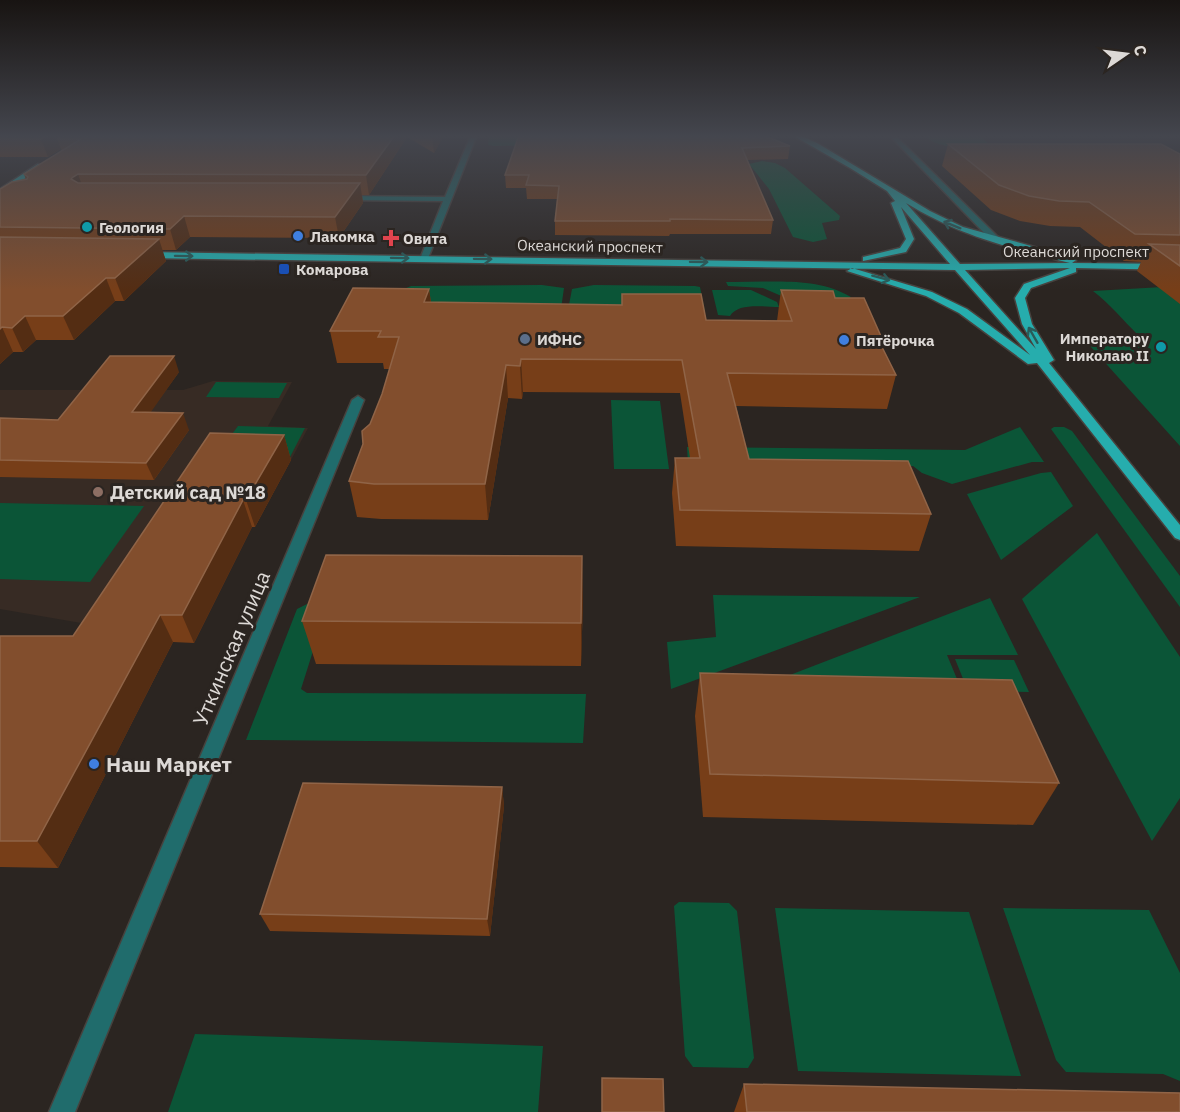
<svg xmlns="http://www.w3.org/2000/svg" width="1180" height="1112" font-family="'IBM Plex Sans',sans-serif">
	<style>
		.built { fill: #372b24 }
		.green { fill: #0b5537 }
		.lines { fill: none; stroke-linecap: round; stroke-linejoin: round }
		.minor-casing { stroke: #47423e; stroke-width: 3 }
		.major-casing { stroke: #47423e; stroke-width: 3 }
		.minor { fill: #206c6c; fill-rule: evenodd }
		.major { fill: #26adad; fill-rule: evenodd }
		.wall { fill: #773e18 }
		.shaded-wall { fill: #542d13 }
		.building { fill: #824e2d; stroke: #906447; stroke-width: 1.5 }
		.oneway { stroke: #295b59 }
		.culture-dot { fill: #0f9aa8; stroke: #2b2521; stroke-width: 2 }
		.shop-dot { fill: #3f7fe0; stroke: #2b2521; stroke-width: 2 }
		.health-dot { fill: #e0444e; stroke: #2b2521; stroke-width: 2 }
		.transit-dot { fill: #1a4fb4; stroke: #2b2521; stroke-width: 2 }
		.service-dot { fill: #5c6f8a; stroke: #2b2521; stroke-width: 2 }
		.education-dot { fill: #8d6e63; stroke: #2b2521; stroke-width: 2 }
		.labels { text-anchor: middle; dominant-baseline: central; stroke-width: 6; stroke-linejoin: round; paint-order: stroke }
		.far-poi-label { font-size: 15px; font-weight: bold; fill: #ddd9d6; stroke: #2b2521; text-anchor: start }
		.far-street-label { font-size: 15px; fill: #ddd9d6; stroke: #2b2521 }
		.poi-label { font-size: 18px; font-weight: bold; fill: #ddd9d6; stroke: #2b2521; text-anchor: start }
		.near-street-label { font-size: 21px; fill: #ddd9d6; stroke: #2b2521 }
		.near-poi-label { font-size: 21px; font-weight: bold; fill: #ddd9d6; stroke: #2b2521; text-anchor: start }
	</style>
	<rect width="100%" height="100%" fill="#2b2521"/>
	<!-- built -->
	<path class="built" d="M213,381L292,382L268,426L308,428L291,460L218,458L110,628L0,609V390H183Z"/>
	<!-- green -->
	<g class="green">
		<path d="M489,135H567L561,145L494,146L488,145Z"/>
		<path d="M923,135H978L987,142L988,145C964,147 942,151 923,135Z"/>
		<path d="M762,161L775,163L785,168L840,216L839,220L822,223L827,239L813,242L793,237L769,189L749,164Z"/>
		<path d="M726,282C766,283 815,275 851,297L846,300L786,298L763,288L728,286Z"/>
		<path d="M542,285L564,288L561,309L395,303L399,291L411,286Z"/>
		<path d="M594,285L695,286L700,287L705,312L568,310L572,289Z"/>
		<path d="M1180,286V446L1082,337L1138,335C1123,320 1110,304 1093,291Z"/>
		<path d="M712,290H751L777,302L779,307C764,307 738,302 730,316L718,315Z"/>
		<path d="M216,382L287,383L279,398L206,397Z"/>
		<path d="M611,400L660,401L669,469H614Z"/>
		<path d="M238,426L305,428L289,459L215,457Z"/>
		<path d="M1020,427L1044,462H1032L952,484L922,473L913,466L688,463L687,447L965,450Z"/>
		<path d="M1054,427H1064L1072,431L1180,576V607L1051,429Z"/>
		<path d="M1051,472L1073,506L1001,560L967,494L1041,473Z"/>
		<path d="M0,503L144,506L90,582L0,579Z"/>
		<path d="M1097,533L1180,657V798L1152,841L1022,599Z"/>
		<path d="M713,595L920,597L671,689L667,642L716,637Z"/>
		<path d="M990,598L1018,655H947L965,698H730Z"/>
		<path d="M307,604H323L326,610L301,689L307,693L586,694L583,743L246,740L297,609Z"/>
		<path d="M955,659L1014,660L1029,692L968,691Z"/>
		<path d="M679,902L729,903L737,911L754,1058L748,1068L693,1067L685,1056L674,906Z"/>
		<path d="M775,908L969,912L1021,1076L798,1071Z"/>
		<path d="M1003,908L1149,910L1180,973V1081L1163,1074L1066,1072L1056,1060Z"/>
		<path d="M195,1034L543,1046L538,1112H168Z"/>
	</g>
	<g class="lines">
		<defs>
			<g id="minor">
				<path d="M471,135H477L427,261L420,259L443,201L344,200L340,198L344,196L445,197Z"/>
				<path d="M889,135H895L999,238V242H993Z"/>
				<path d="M358,396L364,400L75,1112H49L352,400Z"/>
			</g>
			<g id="major">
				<path d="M792,135H799L817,143L930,211L963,227L1074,258L1076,260L1072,263L1180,264V270L1076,268V272L1031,288L1025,298L1032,324L1054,360L1049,363L1180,525V540L1175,538L1037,363L1028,364L959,313L926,296L847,271L852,268L932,292L967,309L1030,355L955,270L145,258L141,255L145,252L950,264L901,207L914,239L906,252L863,261V257L900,248L906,239L891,203L895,201L887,191L850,168ZM906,203C962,237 1008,247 1070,263L960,264ZM1070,268L1024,284L1015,298L1022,324L1036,349L965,270Z"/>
				<path d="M38,164L45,166L0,194V189Z"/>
			</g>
		</defs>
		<!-- minor casing -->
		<use href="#minor" class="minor-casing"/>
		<!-- major casing -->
		<use href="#major" class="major-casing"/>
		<!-- minor -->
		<use href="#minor" class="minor"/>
		<!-- major -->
		<use href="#major" class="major"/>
	</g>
	<!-- wall -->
	<g class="wall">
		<path d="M0,135H444L434,153L407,137L369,195H362L363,203L339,238L190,237L176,250H162L166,261L124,301H115L74,340H36L23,352H13L0,364V189L26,180L24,174L62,151L61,149L48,157H0Z"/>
		<path d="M519,135L790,146L788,159L747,160L773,220L771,234H670L669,236L555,235V221L557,199H527L526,188H506L505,175Z"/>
		<path d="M948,144L1180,154V304L1137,271L1141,262L1124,261L1080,227L1050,226L1020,221L991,210L942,166Z"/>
		<path d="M429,289L431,302L706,320L777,321L781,290L835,298L884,343L883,349L896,375L887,409L736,406L749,459L931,514L919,551L676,546L672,493L675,458H690L680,393L523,392L522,399L508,398L488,520L381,519L357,517L349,481L382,394L390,369H384L383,363H337L330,331Z"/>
		<path d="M179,372L150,412L189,430L154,480L0,477V418L58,420Z"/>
		<path d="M284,435L291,460L255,527H252L194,643L173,642L58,868L0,867V636H73Z"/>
		<path d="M583,599L581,666L316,664L302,621Z"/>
		<path d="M700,673L1059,783L1033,825L703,817L695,716Z"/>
		<path d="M502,787L504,806L490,936L270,931L260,914Z"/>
		<path d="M744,1084L1180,1112H734Z"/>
	</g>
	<!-- shaded-wall -->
	<g class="shaded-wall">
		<path d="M49,135H84L57,139L61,149L48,157L41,139Z"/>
		<path d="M395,135H407V137L369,195L366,175Z"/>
		<path d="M432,135H444L434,153Z"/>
		<path d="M78,174L85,194L71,179L73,177Z"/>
		<path d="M360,183L363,203L339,238L335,217Z"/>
		<path d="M184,216L190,237L176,250L170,229Z"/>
		<path d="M159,239L166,261L124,301L115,278Z"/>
		<path d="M106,278L115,301L74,340L63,316Z"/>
		<path d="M429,289L433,320L424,302Z"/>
		<path d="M25,316L36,340L23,352L12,328Z"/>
		<path d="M2,327L13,352L0,364V329Z"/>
		<path d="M174,356L179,372L139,429L132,412Z"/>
		<path d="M521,359L523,392L522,399L520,366Z"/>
		<path d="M506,365L508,398L488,520L485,484Z"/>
		<path d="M183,413L189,430L154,480L146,463Z"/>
		<path d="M284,435L291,460L255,527L246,500Z"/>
		<path d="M243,500L252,527L194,643L182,615Z"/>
		<path d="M582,556L583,599L581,666V623Z"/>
		<path d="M160,615L173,642L58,868L37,841Z"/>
		<path d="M502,787L504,806L490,936L487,919Z"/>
	</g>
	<!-- building -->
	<g class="building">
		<path d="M0,135H49L41,139H0Z"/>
		<path d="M65,135H395L366,175L78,174L73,177L71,179L78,183H360L335,217L184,216L170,229L0,227V189L12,182L27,179L28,177L24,174L81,139H57Z"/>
		<path d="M519,135H763L790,146L742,148L773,220L670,219V221H555L559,186L526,185L529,175H505Z"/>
		<path d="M948,144H1161L1180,154V235L1135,234L1089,202L1059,201L1029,196L999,185Z"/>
		<path d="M0,237L159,239L115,278H106L63,316H25L12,328L2,327L0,329Z"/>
		<path d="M1149,244L1180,245V266Z"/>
		<path d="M353,288L429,289L424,302L622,305V294H701L706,320L792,321L781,290L833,291L835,298H864L884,343H880L896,375L727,373L749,459L908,461L931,514L680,510L675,458H700L682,360L521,359L520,366L506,365L485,484H374L349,481L363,444L362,431L370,424L382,394L399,337H378L381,331H330Z"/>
		<path d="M110,356H174L132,412L183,413L146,463L0,460V418L58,420Z"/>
		<path d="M210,433L284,435L246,500H243L182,615H160L37,841H0V636H73Z"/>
		<path d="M326,555L582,556L581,623L302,621Z"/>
		<path d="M700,673L1012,680L1059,783L710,774Z"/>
		<path d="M303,783L502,787L487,919L260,914Z"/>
		<path d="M602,1078L663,1079L664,1112H602Z"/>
		<path d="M744,1084L1180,1093V1112H747Z"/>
	</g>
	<!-- one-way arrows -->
	<defs><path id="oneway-shaft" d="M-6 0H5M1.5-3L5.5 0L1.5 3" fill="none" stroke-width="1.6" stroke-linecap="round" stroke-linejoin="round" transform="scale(1.5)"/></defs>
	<g class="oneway">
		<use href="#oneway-shaft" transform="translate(952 225) rotate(-158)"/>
		<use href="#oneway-shaft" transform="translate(184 256) rotate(1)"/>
		<use href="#oneway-shaft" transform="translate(400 258) rotate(1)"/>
		<use href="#oneway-shaft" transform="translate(483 259) rotate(1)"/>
		<use href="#oneway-shaft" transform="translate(699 262) rotate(1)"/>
		<use href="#oneway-shaft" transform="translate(881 278) rotate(15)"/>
		<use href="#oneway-shaft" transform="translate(1033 335) rotate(-120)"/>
	</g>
	<!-- sky -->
	<linearGradient id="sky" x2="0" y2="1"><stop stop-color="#181412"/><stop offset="0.47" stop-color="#44464e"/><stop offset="1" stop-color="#44464e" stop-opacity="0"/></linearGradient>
	<rect width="1180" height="290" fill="url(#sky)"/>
	<!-- markers -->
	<g class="culture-dot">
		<circle cx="87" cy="227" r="6"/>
		<circle cx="1161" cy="347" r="6"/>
	</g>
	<g class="shop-dot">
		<circle cx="298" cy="236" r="6"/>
		<circle cx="844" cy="340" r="6"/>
		<circle cx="94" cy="764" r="6"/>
	</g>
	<path class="health-dot" d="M388 229h6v6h6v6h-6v6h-6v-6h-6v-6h6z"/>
	<rect class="transit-dot" x="278" y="263" width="12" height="12" rx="3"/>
	<circle class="service-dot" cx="525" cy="339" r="6"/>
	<circle class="education-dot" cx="98" cy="492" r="6"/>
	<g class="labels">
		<!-- far-poi labels -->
		<g class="far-poi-label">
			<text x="99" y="227">Геология</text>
			<text x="310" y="236">Лакомка</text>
			<text x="403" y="238">Овита</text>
			<text x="296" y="269">Комарова</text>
			<text x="1149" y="338" text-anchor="end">Императору<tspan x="1149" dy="17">Николаю II</tspan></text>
			<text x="537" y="339">ИФНС</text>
			<text x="856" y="340">Пятёрочка</text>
		</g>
		<!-- far-street labels -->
		<g class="far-street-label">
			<text transform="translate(590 246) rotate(1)">Океанский проспект</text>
			<text x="1076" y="251">Океанский проспект</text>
		</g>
		<!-- poi labels -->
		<g class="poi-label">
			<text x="110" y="492">Детский сад №18</text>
		</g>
		<!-- near-street labels -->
		<g class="near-street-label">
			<text transform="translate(231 648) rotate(-67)">Уткинская улица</text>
		</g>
		<!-- near-poi labels -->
		<g class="near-poi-label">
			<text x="106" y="764">Наш Маркет</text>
		</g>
	</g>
	<!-- north arrow -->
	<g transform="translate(1126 54) rotate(76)" stroke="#2b2521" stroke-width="4.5" paint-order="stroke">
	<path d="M0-4.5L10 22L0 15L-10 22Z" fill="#ddd9d6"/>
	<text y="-9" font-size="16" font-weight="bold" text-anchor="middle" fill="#ddd9d6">С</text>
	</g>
</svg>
